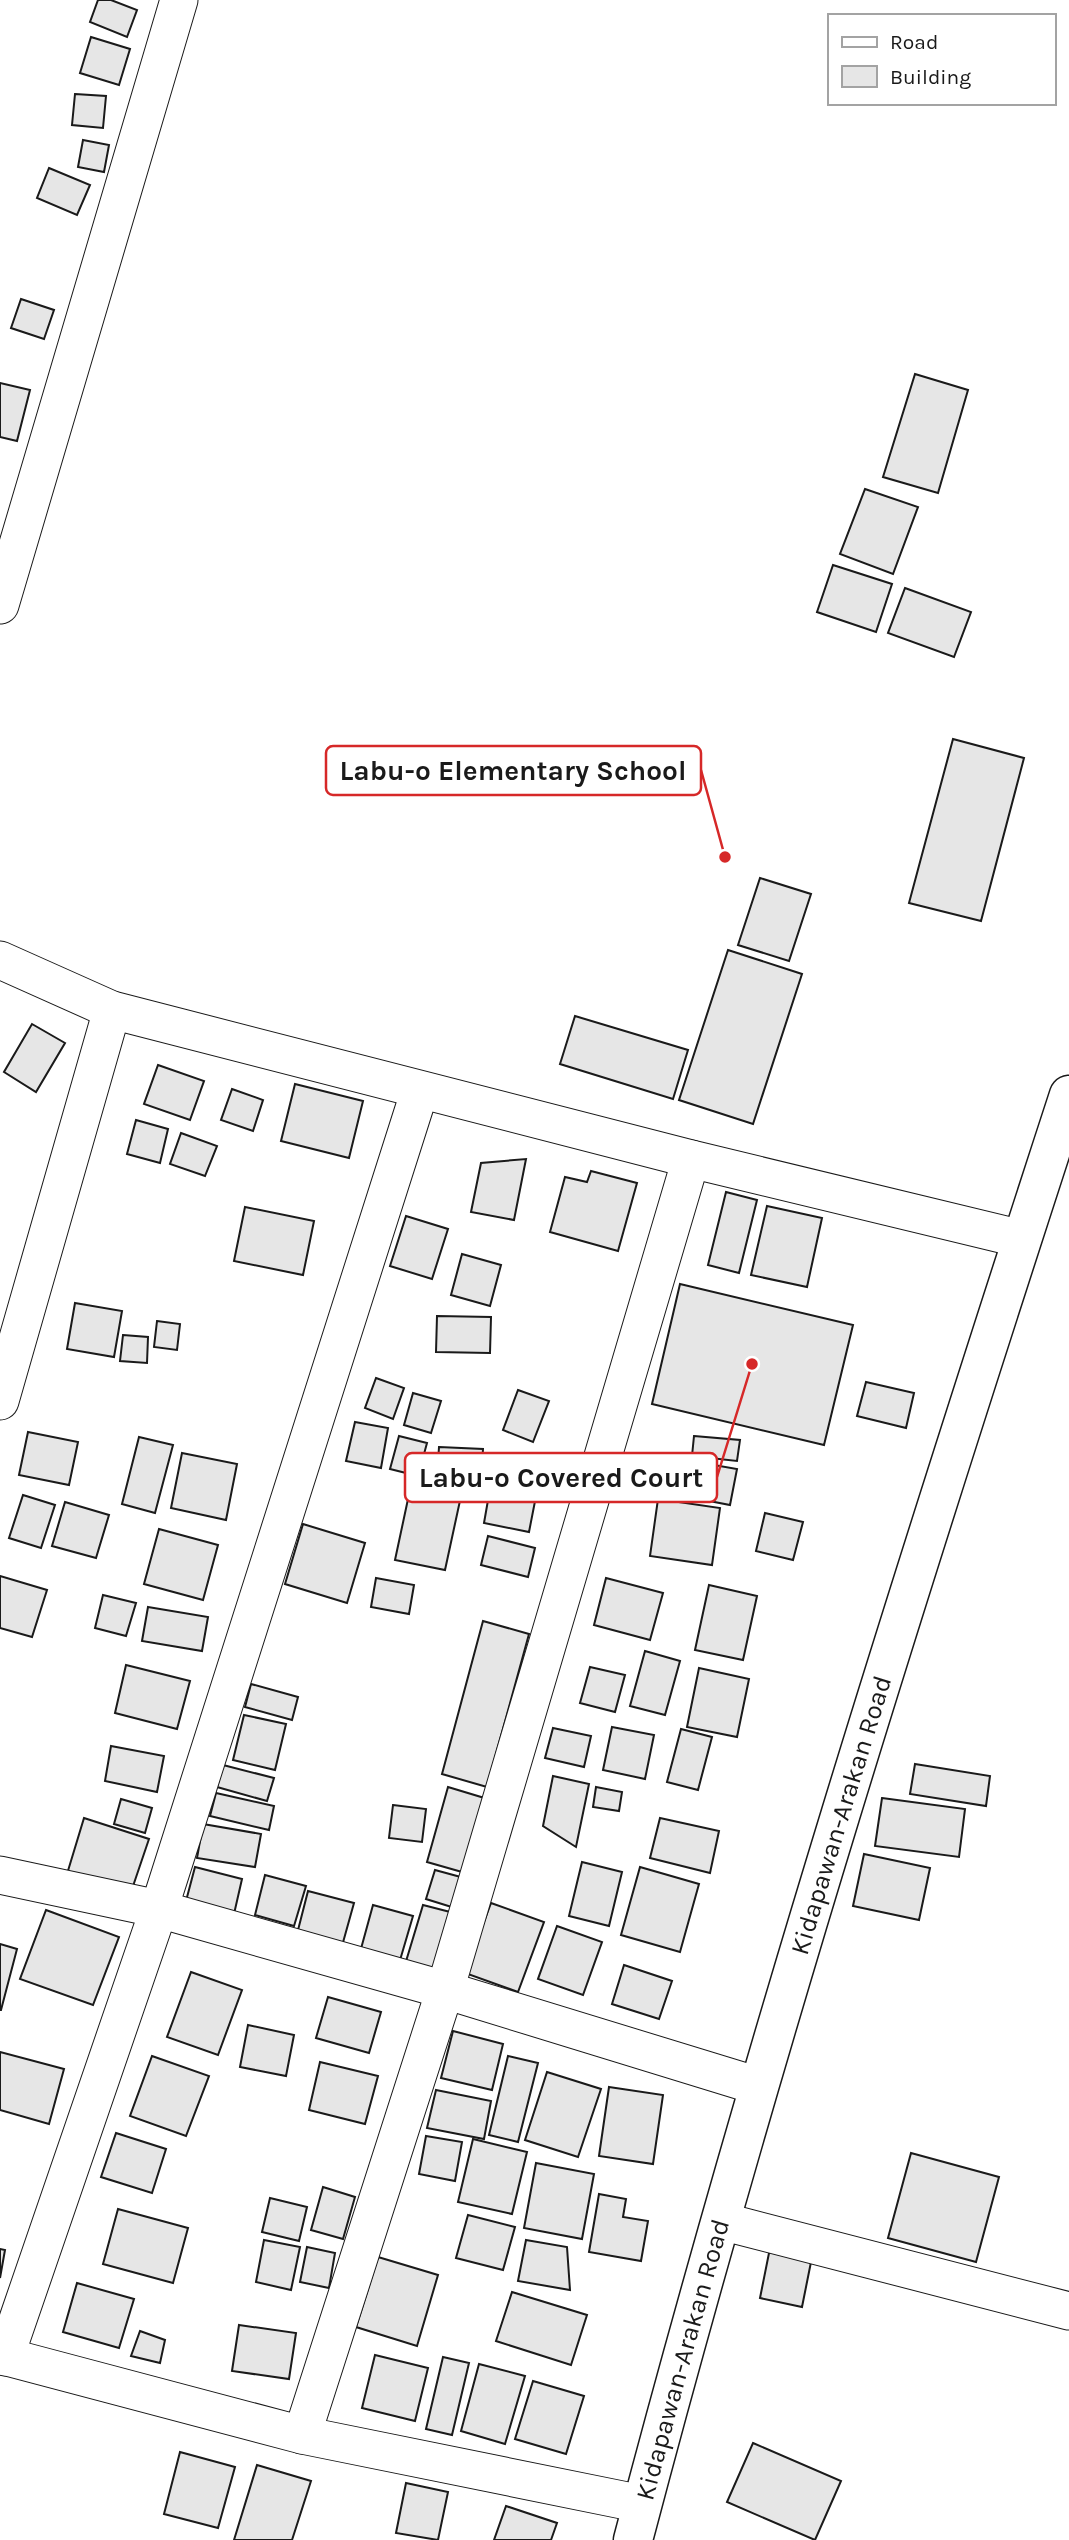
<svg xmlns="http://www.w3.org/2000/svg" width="1069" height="2540" font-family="Karla,sans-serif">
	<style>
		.building { fill: #e6e6e6; stroke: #1a1a1a; stroke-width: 2 }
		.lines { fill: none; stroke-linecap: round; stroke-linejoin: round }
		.street-casing { stroke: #1a1a1a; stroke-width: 39 }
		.primary-casing { stroke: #1a1a1a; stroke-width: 41 }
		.street { stroke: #fff; stroke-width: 37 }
		.primary { stroke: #fff; stroke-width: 38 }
		.labels { text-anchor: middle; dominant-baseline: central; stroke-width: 5; stroke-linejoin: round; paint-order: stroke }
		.street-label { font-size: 26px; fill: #1a1a1a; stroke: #fff }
		.leader { fill: none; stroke: #d62828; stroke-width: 2.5 }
		.callout-dot { fill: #d62828; stroke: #fff; stroke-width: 2.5 }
		.callout { fill: #fff; stroke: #d62828; stroke-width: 2.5 }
		.callout-label { font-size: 28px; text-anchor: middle; font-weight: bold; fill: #1a1a1a }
	</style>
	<rect width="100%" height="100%" fill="#fff"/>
	<!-- building -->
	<g class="building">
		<path d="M98,0H111L137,10L127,37L90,22Z"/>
		<path d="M91,37L130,49L119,85L80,73Z"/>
		<path d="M75,94L106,96L103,128L72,125Z"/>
		<path d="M83,140L109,145L104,172L78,167Z"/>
		<path d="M49,168L90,185L77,215L37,198Z"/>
		<path d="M21,299L54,310L44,339L11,328Z"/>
		<path d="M915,374L968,390L938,493L883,477Z"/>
		<path d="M0,383L30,390L17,441L0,437Z"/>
		<path d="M865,489L918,507L893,574L840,554Z"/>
		<path d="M833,565L892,584L876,632L817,612Z"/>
		<path d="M905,588L971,612L954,657L888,633Z"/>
		<path d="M953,739L1024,758L981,921L909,903Z"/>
		<path d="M760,878L811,894L789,961L738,945Z"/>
		<path d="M728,950L802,974L753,1124L679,1100Z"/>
		<path d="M575,1016L688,1050L673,1099L560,1064Z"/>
		<path d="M32,1024L65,1043L36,1092L4,1072Z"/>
		<path d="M158,1065L204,1081L190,1120L144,1104Z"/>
		<path d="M295,1084L363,1101L349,1158L281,1141Z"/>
		<path d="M232,1089L263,1100L253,1131L221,1120Z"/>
		<path d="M136,1120L168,1129L160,1163L127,1154Z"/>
		<path d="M181,1133L217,1146L205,1176L170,1164Z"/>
		<path d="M526,1159L514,1220L471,1212L481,1163Z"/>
		<path d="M591,1171L637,1183L618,1251L550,1232L565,1177L587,1182Z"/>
		<path d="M726,1192L757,1200L739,1273L708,1265Z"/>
		<path d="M767,1206L822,1218L807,1287L751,1275Z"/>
		<path d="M245,1207L314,1221L303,1275L234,1261Z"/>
		<path d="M406,1216L448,1229L432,1279L390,1266Z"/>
		<path d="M462,1254L501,1265L490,1306L451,1295Z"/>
		<path d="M680,1284L853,1325L824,1445L652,1404Z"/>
		<path d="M75,1303L122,1311L114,1357L67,1349Z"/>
		<path d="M437,1316L491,1317L490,1353L436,1352Z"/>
		<path d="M157,1321L180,1324L177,1350L154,1347Z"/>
		<path d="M123,1335L148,1337L147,1363L120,1361Z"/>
		<path d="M376,1378L404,1388L393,1419L365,1408Z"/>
		<path d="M866,1382L914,1393L906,1428L857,1416Z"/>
		<path d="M518,1390L549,1401L533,1442L503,1430Z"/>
		<path d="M413,1393L441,1401L431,1433L404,1425Z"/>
		<path d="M355,1422L388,1428L381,1468L346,1461Z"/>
		<path d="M28,1432L78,1442L69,1485L19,1475Z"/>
		<path d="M399,1436L427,1443L418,1476L390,1469Z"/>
		<path d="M694,1436L740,1440L737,1461L692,1456Z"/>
		<path d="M139,1437L173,1445L155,1513L122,1504Z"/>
		<path d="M439,1447L483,1449L481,1481L437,1478Z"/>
		<path d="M182,1453L237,1464L226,1520L171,1508Z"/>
		<path d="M674,1458L737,1469L730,1505L668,1493Z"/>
		<path d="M491,1483L537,1491L529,1532L484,1523Z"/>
		<path d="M411,1485L461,1496L445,1570L395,1560Z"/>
		<path d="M23,1495L55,1505L41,1548L9,1538Z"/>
		<path d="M658,1499L720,1508L712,1565L650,1556Z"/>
		<path d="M65,1502L109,1515L96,1558L52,1546Z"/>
		<path d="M765,1513L803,1522L793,1560L756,1551Z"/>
		<path d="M303,1524L365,1543L347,1603L285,1584Z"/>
		<path d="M159,1529L218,1545L203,1600L144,1584Z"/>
		<path d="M488,1536L535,1548L528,1577L481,1565Z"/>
		<path d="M0,1576L47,1590L32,1637L0,1628Z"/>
		<path d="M376,1578L414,1585L409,1614L371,1607Z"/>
		<path d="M606,1578L663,1593L650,1640L594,1625Z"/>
		<path d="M709,1585L757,1596L743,1660L695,1650Z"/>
		<path d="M103,1595L136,1603L126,1636L95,1628Z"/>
		<path d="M148,1607L208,1617L202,1651L142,1641Z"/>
		<path d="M483,1621L529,1634L487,1787L442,1774Z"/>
		<path d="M645,1651L680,1661L665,1715L630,1706Z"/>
		<path d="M126,1665L190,1681L177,1729L115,1713Z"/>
		<path d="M590,1667L625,1675L615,1712L580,1703Z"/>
		<path d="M699,1668L749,1679L737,1737L687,1727Z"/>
		<path d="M251,1684L298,1697L292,1720L245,1707Z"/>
		<path d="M244,1715L286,1724L275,1770L233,1760Z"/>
		<path d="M612,1727L654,1735L645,1779L603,1770Z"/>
		<path d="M553,1728L591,1736L584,1767L545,1758Z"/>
		<path d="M681,1729L712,1737L698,1790L667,1782Z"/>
		<path d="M111,1746L164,1756L157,1792L105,1781Z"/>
		<path d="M915,1764L990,1776L986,1806L910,1794Z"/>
		<path d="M223,1765L274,1778L267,1801L217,1787Z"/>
		<path d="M553,1776L589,1784L576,1847L543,1826Z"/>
		<path d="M448,1787L491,1800L469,1874L427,1862Z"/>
		<path d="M596,1787L622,1792L619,1811L593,1807Z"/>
		<path d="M216,1793L274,1806L269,1830L210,1816Z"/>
		<path d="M882,1798L965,1809L959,1857L875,1846Z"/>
		<path d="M121,1799L152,1808L145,1833L114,1824Z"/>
		<path d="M393,1805L426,1809L422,1842L389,1838Z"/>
		<path d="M84,1818L149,1839L130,1895L67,1874Z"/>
		<path d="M660,1818L719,1831L710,1873L650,1858Z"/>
		<path d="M203,1824L261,1834L255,1867L197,1858Z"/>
		<path d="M864,1854L930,1868L919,1920L853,1906Z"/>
		<path d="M582,1862L622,1872L609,1926L569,1916Z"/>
		<path d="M195,1867L242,1879L234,1914L186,1901Z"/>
		<path d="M640,1867L699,1884L680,1952L621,1935Z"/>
		<path d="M435,1870L468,1879L458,1909L426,1899Z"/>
		<path d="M265,1875L306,1886L294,1926L255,1915Z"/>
		<path d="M308,1891L354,1903L342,1946L297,1934Z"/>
		<path d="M491,1903L544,1922L518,1992L465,1973Z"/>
		<path d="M373,1905L413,1916L398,1967L359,1956Z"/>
		<path d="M423,1905L458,1914L440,1978L404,1968Z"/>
		<path d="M46,1910L119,1937L93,2005L20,1979Z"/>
		<path d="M557,1926L602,1942L583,1995L538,1979Z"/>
		<path d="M0,1944L17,1949L1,2010H0Z"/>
		<path d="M624,1965L672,1981L659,2019L612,2004Z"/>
		<path d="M191,1972L242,1990L218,2055L167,2037Z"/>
		<path d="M328,1997L381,2012L369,2053L316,2038Z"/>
		<path d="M248,2025L294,2035L286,2076L240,2067Z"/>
		<path d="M453,2031L503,2044L492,2090L441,2078Z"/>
		<path d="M0,2052L64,2069L49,2124L0,2110Z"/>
		<path d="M152,2056L209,2076L186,2136L130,2116Z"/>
		<path d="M508,2056L538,2063L518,2142L489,2135Z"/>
		<path d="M320,2062L378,2076L365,2124L309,2110Z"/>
		<path d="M547,2072L601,2089L578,2157L525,2140Z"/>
		<path d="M609,2087L663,2095L653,2164L599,2156Z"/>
		<path d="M436,2090L491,2101L484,2139L427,2128Z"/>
		<path d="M116,2133L166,2149L152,2193L101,2177Z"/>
		<path d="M426,2136L462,2142L455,2181L419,2174Z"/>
		<path d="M473,2139L527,2152L512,2214L458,2202Z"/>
		<path d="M911,2153L999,2177L976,2262L888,2238Z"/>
		<path d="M536,2163L594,2174L582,2239L524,2228Z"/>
		<path d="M323,2187L355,2197L343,2239L311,2230Z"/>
		<path d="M599,2194L626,2199L623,2217L648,2221L641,2261L589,2252Z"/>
		<path d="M270,2198L307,2207L299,2241L262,2232Z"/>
		<path d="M118,2209L188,2228L173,2283L103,2264Z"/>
		<path d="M468,2215L515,2227L503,2270L456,2258Z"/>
		<path d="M264,2240L300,2247L291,2290L256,2282Z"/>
		<path d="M526,2240L567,2247L570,2290L518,2281Z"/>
		<path d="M771,2243L813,2252L802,2307L760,2298Z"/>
		<path d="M307,2247L335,2253L329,2288L300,2282Z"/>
		<path d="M0,2249L5,2250L0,2278Z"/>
		<path d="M378,2257L438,2275L417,2346L356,2327Z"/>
		<path d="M77,2283L134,2299L119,2348L63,2332Z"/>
		<path d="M512,2292L587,2315L571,2365L496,2341Z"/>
		<path d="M239,2325L296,2333L289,2379L232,2371Z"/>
		<path d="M140,2331L165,2340L160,2363L131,2356Z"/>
		<path d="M375,2355L428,2368L415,2421L362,2408Z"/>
		<path d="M443,2357L469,2363L452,2435L426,2429Z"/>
		<path d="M479,2364L525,2376L505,2444L461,2431Z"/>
		<path d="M533,2381L584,2396L566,2454L515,2439Z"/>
		<path d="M753,2443L841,2481L815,2540L727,2502Z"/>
		<path d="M180,2452L235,2467L218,2528L164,2514Z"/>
		<path d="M257,2465L311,2481L292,2540H234Z"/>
		<path d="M406,2483L448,2492L438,2540L396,2533Z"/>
		<path d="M506,2506L557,2523L551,2540H494Z"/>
	</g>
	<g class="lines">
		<defs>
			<g id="street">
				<path d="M0,605L179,0"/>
				<path d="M0,960L112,1010L691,1159L1022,1239"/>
				<path d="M0,1401L112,1010"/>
				<path d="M0,1875L159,1909L445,1990L758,2086"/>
				<path d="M721,2221L1069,2311"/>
				<path d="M0,2355L302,2435L642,2504"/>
				<path d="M5,2357L159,1909L420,1090"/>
				<path d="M302,2435L445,1990L691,1159"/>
			</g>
			<g id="primary">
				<path id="s1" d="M633,2540C761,2053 913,1574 1069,1095"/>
			</g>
		</defs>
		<!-- street casing -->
		<use href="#street" class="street-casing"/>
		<!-- primary casing -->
		<use href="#primary" class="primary-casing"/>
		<!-- street -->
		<use href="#street" class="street"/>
		<!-- primary -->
		<use href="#primary" class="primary"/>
	</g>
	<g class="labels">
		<!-- street labels -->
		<g class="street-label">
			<text stroke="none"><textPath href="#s1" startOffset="754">Kidapawan-Arakan Road</textPath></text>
			<text stroke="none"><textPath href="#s1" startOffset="187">Kidapawan-Arakan Road</textPath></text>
		</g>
	</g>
	<!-- callouts -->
	<path class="leader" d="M725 857L701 770M752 1364L717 1477"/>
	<g class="callout-dot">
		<circle cx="725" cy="857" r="7"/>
		<circle cx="752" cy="1364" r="7"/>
	</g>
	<g class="callout">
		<rect x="326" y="746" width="375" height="49" rx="7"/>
		<rect x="405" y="1453" width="312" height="49" rx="7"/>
	</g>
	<g class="callout-label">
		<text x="513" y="780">Labu-o Elementary School</text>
		<text x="561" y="1487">Labu-o Covered Court</text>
	</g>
	<!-- legend -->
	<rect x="828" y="14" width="228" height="91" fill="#ffffff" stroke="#a3a3a3" stroke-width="2"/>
	<rect x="842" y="37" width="35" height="10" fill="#ffffff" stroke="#a3a3a3" stroke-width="2"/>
	<text x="890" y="49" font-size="21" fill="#1a1a1a">Road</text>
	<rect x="842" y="66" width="35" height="21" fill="#e6e6e6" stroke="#a3a3a3" stroke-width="2"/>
	<text x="890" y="84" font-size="21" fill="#1a1a1a">Building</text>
</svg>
